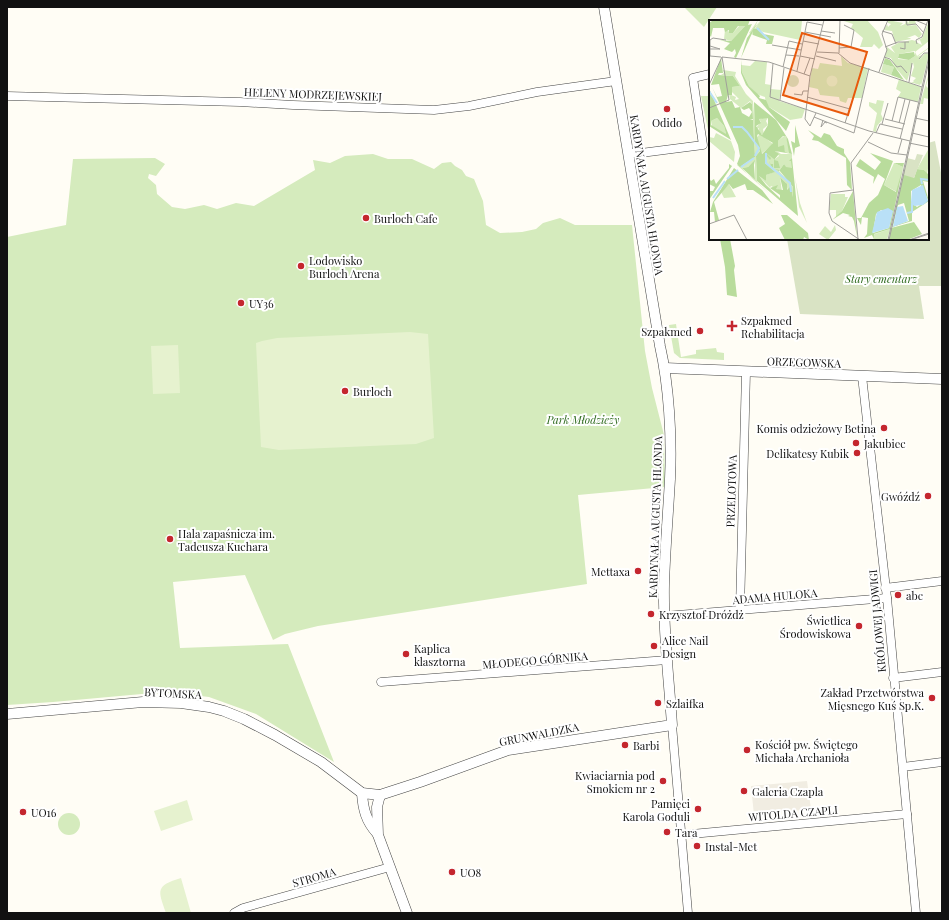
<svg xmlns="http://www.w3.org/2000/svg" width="949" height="920" font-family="'Playfair Display',serif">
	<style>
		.green { fill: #d5ebbd }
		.forest { fill: #b9dc9c }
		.cemetery { fill: #d9e3c4 }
		.pitch { fill: #e6f2cf }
		.plaza { fill: #f1ede2 }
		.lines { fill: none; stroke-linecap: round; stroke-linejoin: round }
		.minor-casing { stroke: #444; stroke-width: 9 }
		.tertiary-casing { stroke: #444; stroke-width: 11 }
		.minor { stroke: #fff; stroke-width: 8 }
		.tertiary { stroke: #fff; stroke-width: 10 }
		.poi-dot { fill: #c4262e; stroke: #fff; stroke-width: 1.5 }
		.labels { text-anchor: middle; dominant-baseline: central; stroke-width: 4; stroke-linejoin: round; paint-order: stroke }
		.street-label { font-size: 11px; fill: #111; stroke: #fff }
		.poi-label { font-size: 11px; fill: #111; stroke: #fff; text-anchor: start }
		.park-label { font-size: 11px; font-style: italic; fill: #2f6b1f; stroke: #fff }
		.inset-river { fill: none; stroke: #b9e0f7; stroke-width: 2 }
		.inset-road { fill: none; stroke: #a09f9a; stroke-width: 1 }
		.view { fill: #e8590c; fill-opacity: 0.15; stroke: #e8590c; stroke-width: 2 }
		.inset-edge { fill: none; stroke: #111; stroke-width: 2 }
	</style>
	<rect width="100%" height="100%" fill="#fffdf5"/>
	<!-- green -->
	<g class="green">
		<path d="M684,7H717L704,27Z"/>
		<path d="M701,96H710V139Z"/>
		<path d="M373,154L388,159H412L434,169L442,163L451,162L455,166L462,170L466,176L474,179L483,201L486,225L500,233L522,232L536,229L543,223L560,218L575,225H632L645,351L652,388L664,435L665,487L578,495L587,584L318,626L285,634L273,640L245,575L173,582L180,648L288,644L334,762L256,714L209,697L176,693L142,694L53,702L7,705V237L66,225L73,159L155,158L165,164L156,176L149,174L148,178L156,185L157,194L172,207L185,209L204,205L217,209L236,203L254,206L315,170L313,160L330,163L345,156Z"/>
		<path d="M676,324L681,357L696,354V350L716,348L717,352L724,353V360L680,358L674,353L669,325Z"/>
		<circle cx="69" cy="824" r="11"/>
	</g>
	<!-- forest -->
	<path class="forest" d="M720,239H730L735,266L734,270L737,297L727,295L725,267Z"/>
	<!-- cemetery -->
	<path class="cemetery" d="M935,141L942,178V286H919L924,319L800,314L787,239H928V143Z"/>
	<!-- pitch -->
	<g class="pitch">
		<path d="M410,332L428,334L434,438L416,444L279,450L261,447L256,343L262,341L277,338Z"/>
		<path d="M178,345L180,393L153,394L151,346Z"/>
		<path d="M187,800L193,820L161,831L154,811Z"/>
		<path d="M181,878L191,913H166C158,890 155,886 181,878Z"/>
	</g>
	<!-- plaza -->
	<path class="plaza" d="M807,781L811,809L754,815L751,786Z"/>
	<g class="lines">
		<defs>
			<g id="minor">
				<path d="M7,96L240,102L293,105L434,110L469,106L537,92L616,81"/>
				<path d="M629,153H641L703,145L693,78L710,74"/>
				<path d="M862,376L887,598L916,913"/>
				<path d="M885,588L942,581"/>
				<path d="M740,610L746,372"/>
				<path d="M665,616L887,598"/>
				<path d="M893,678L942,672"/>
				<path d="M381,682L667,660"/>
				<path d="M672,725L688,913"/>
				<path d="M903,767L942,762"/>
				<path d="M681,835L907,814"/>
				<path d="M234,913L243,908L390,867"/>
			</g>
			<g id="tertiary">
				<path d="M665,368L942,379"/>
				<path d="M7,714L143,702L181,703L209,707L224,711L244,719L275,735L321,762L362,793L380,795L420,782L508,750L672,725C669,679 663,632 664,585C665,550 668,515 670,479C672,438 669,386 660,346L604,7"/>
				<path d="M362,793C363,809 366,821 377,833"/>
				<path d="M380,795L377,807L378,835L407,913"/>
			</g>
		</defs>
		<!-- minor casing -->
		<use href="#minor" class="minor-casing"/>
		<!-- tertiary casing -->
		<use href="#tertiary" class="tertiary-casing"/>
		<!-- minor -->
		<use href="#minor" class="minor"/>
		<!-- tertiary -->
		<use href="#tertiary" class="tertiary"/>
	</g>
	<!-- markers -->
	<g class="poi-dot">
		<circle cx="667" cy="109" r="4"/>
		<circle cx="366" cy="218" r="4"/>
		<circle cx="301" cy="266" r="4"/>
		<circle cx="241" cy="303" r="4"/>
		<path d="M730 320h4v4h4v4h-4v4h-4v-4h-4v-4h4z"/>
		<circle cx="700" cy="331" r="4"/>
		<circle cx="345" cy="391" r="4"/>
		<circle cx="884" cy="428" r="4"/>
		<circle cx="856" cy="443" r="4"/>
		<circle cx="857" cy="453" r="4"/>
		<circle cx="928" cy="496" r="4"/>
		<circle cx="170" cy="539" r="4"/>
		<circle cx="638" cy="571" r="4"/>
		<circle cx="898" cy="595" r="4"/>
		<circle cx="651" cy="614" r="4"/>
		<circle cx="859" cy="626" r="4"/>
		<circle cx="654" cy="646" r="4"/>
		<circle cx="406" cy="654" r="4"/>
		<circle cx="932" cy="698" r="4"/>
		<circle cx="658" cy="703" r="4"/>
		<circle cx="625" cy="745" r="4"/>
		<circle cx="747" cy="750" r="4"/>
		<circle cx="663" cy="781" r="4"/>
		<circle cx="744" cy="791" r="4"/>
		<circle cx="698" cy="809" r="4"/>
		<circle cx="23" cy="812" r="4"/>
		<circle cx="667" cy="832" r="4"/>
		<circle cx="697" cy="846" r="4"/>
		<circle cx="452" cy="872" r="4"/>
	</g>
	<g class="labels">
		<!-- street labels -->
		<g class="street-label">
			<text transform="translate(313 94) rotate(2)">HELENY MODRZEJEWSKIEJ</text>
			<text transform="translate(647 195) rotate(81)">KARDYNAŁA AUGUSTA HLONDA</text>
			<text transform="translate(804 362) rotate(2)">ORZEGOWSKA</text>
			<text transform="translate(731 491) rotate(-88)">PRZELOTOWA</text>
			<text transform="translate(655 517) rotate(-88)">KARDYNAŁA AUGUSTA HLONDA</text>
			<text transform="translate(775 596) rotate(-5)">ADAMA HULOKA</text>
			<text transform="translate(877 621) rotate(-95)">KRÓLOWEJ JADWIGI</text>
			<text transform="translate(535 660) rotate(-5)">MŁODEGO GÓRNIKA</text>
			<text transform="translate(173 693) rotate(3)">BYTOMSKA</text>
			<text transform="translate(539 734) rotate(-11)">GRUNWALDZKA</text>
			<text transform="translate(793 813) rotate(-5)">WITOLDA CZAPLI</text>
			<text transform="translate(314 877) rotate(-16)">STROMA</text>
		</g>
		<!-- poi labels -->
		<g class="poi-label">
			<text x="667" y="122" text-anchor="middle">Odido</text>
			<text x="374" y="218">Burloch Cafe</text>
			<text x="309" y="260">Lodowisko<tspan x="309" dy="13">Burloch Arena</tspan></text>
			<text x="249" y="303">UY36</text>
			<text x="741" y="320">Szpakmed<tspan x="741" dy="13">Rehabilitacja</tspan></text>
			<text x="692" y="331" text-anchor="end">Szpakmed</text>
			<text x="353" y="391">Burloch</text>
			<text x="876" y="428" text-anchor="end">Komis odzieżowy Betina</text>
			<text x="864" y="443">Jakubiec</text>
			<text x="849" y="453" text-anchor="end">Delikatesy Kubik</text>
			<text x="920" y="496" text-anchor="end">Gwóźdź</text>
			<text x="178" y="533">Hala zapaśnicza im.<tspan x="178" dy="13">Tadeusza Kuchara</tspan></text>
			<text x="630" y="571" text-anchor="end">Mettaxa</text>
			<text x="906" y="595">abc</text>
			<text x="659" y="614">Krzysztof Dróżdż</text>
			<text x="851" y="620" text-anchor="end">Świetlica<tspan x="851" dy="13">Środowiskowa</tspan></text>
			<text x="662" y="640">Alice Nail<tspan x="662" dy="13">Design</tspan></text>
			<text x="414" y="648">Kaplica<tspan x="414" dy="13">klasztorna</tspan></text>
			<text x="924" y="692" text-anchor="end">Zakład Przetwórstwa<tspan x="924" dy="13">Mięsnego Kuś Sp.K.</tspan></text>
			<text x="666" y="703">Szlaifka</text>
			<text x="755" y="744">Kościół pw. Świętego<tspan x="755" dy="13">Michała Archanioła</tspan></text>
			<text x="633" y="745">Barbi</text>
			<text x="655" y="775" text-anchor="end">Kwiaciarnia pod<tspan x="655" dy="13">Smokiem nr 2</tspan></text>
			<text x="752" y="791">Galeria Czapla</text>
			<text x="690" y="803" text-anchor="end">Pamięci<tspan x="690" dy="13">Karola Goduli</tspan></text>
			<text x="31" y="812">UO16</text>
			<text x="675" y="832">Tara</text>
			<text x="705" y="846">Instal-Met</text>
			<text x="460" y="872">UO8</text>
		</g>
		<!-- park labels -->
		<g class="park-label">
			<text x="881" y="278">Stary cmentarz</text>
			<text x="583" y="419">Park Młodzieży</text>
		</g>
	</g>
	<!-- overview -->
	<g transform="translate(709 20)">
		<rect width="220" height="220" fill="#fffdf5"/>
		<path d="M49,0L45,10L52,0L93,1L91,20L54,12L48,8L44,10V15L40,13ZM158,0L169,12L174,25L170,29L165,24L163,27H151L154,18L142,8L144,4L135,1ZM179,0L194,3L191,6L196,4L197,0L200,3V0H206L207,4L198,6L207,5L213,14L210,18L206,15L198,18H201L202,19L186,22L183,11L175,10L178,4L179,7L182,4L179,3ZM220,1V17H216H220V21L206,32L208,36L219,28H220L208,37L213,35L210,40L216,33L220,34L212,66V63L211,65L201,62H205L204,61L207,58L202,56L205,47L204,42L198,61L186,47L182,38L176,37L178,27L186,33L182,27L189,23L203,20L207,21L208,28L207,22L213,25L211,20L208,21L213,18ZM206,31V36L200,40L189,39L190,34ZM30,6H36L22,21L15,19L16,10L24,13ZM132,36L139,43L159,48L153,78H139L137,83L131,81L130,77L111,75L109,69L100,67L103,48L109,49L111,43L133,46ZM46,41L58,42L56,64L62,65V69L72,70L70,81L96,89L93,98L81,100L57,85L56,77L48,74L40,66L33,52L32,45L41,46ZM174,44L185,47L182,55L172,52ZM13,46L14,50L27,52L26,56L37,74L44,81L46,109L52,102L50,99L60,96L57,101L59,105L54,109L55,115L49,113L50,108L46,110V122L51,131L47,136L48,162L61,174L38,154L46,160V141L39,147L33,148L38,154L28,145H35L46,137L44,100H41H44L43,84L41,81L32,88L21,79L20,74L27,77L26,80L30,79L21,70L23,67L31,66L24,56L12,55L15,53L14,51ZM219,56H220L217,66L220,69V79L215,78L214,84H211ZM190,59L212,67L209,82L189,77L192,72L187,69ZM168,80L175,81L172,94L174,99L168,106L167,112L164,111L168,93L160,86V82L167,84ZM8,98L15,106L17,114H13L3,106L2,101ZM7,113L22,121L26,132L25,142L0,121V117L5,118ZM51,114L64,124L52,134L48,117ZM75,116H77L81,133L76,132L74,125V131L66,130L72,134H83V148L77,149L75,144L70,151L84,167V177L82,168L78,170L79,167L78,169L77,163L71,157L73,172L62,166L61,168L50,156L57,161V155L65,152L56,143V135L57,132L62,134L66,139L70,136L65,128L68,129L69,121ZM219,130L220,143L218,154L215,150L208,149ZM185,143L194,147L188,172L175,165ZM86,157L91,183L98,203L90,187ZM20,164L27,177L15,178L12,172ZM122,174H136V177H139L133,191L127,197V190H120ZM126,205L127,210L119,220L110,214L116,206L122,212ZM181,209L178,220H165L163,215Z" fill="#d5ebbd" fill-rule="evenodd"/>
		<path d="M41,0L39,5L43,4L27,38L25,37L27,33L26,29L23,32L15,29L21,23L11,20L22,21L36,6H29L24,13H20V10L16,12L15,8H4L2,17L0,14V3L3,1ZM52,0L45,9L50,8L54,14L65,16L63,24H57L58,20L44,15V11L32,38L38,18L45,8ZM205,32L206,36L200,40L189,38L190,34ZM12,38L14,53H10L9,55L24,56L31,66L23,67V75H19L17,82L23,81L26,88L31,87L33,93L40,97L43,92L40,88L35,90L32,88L41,82L43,84L44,99L41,100H44L46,137L31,147L28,144L31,136L29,125L3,67L8,77L13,76L10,64L2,65ZM176,38L181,40L195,60L182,55L185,47L174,44ZM32,40L33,52L40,66L51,76L50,78L57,80L60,87L81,102L77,111L37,65L32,53ZM0,68L22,120L0,106ZM8,98L15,106L17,114L2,105V101ZM45,82L67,100L79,119L83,134L66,131L70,134L65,140L69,141L71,148H65V139L57,133L62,138L61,140L59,137L61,144H64V148L70,151L75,144L77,147L83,148L82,141H80L83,138L89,196L48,161L47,136L51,131L46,122ZM59,98V105L53,115L47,106L52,103L50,99ZM49,114L64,123L53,134L48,116ZM74,116H77L80,133L76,132L75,125L69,127V121ZM57,133L63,148L70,150L84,167V177L82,166L78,170V164L71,157L74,170L67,169L69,165L61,168L71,175V178L57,165L50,156L57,161V155L66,152L56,143ZM86,105L91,126L86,128L85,136L82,121L86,123ZM99,110L112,118L115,113L121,115L128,126L135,129V133L141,142L143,170L138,165L137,138L109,121L103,120L105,116ZM161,133L184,141L175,165L187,172L194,147L185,143H195L181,209L165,214V218L163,215L155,218L158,214L159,198L153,197L152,205L148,198H152L160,183L169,175L176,159L169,154L164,164L165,157L147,146L151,139L166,150L172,142ZM172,190L183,193L180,208L164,213L167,194ZM46,140L45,145L46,160L33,148L39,147ZM20,144L23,146L0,180V171H4L6,167L0,164V158L2,161L5,159L7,164L20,148ZM25,148L53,170L64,184L44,170H38L36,164L24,169L20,164L5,182L10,200L6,202L5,192H1L4,182ZM196,148L205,158L208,149L215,150L220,155V162L214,161L220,181L203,192V201L183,207ZM212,165L219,180L208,187L202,182V171ZM195,183L200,201L184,206L189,185ZM144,171L148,217L145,201L143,197L139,196L141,195L134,193L123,200L133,191ZM72,195H78L99,213L100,220L95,217L94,220H76L70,208L76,204ZM205,202L213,214L198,220H180L182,208Z" fill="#b9dc9c" fill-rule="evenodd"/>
		<path d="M78 61a6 6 0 1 1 12 0a6 6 0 1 1-12 0ZM208,134L214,135L205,158L195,155L198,138L206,140Z" fill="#d9e3c4"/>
		<path d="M117.5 61a5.5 5.5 0 1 1 11 0a5.5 5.5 0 1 1-11 0Z" fill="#e6f2cf"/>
		<path d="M214,165L219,181L214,185L205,186L202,182L203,170ZM194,186L199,201L184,207L188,187ZM179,188L184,191L180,208L163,213L168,192Z" fill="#b9e0f7"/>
		<path class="inset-river" d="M48,8L60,20M0,71L8,83M24,107H33L38,112L50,128L46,136M57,133V143L81,163L82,172M32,147L45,138M18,159L29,150M213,164L212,159L220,160M4,178L16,161M198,193L203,192V183"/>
		<path class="inset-road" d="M197,0L198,5L207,4M206,0L218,5M207,4L215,13M112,11L126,13M173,11L183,14L187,24M96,12L122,17M1,20V36L12,37M1,20L4,18L17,20M94,21L110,24M208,24L207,20L213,17L219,0M63,25L92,30M176,27L189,22H200M130,28L142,27L145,10L135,5M191,28L196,29V22M1,29H11L1,26M108,32L129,33L141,43L213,67M130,33L131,0M77,35L90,36M91,36L106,39M107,36L127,41M175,37L181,39L188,47L192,46L198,53M210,39L215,33H220M64,43L61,77L160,111L201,121M74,47L80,21L93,24M88,51L98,2L113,5M170,52L178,30L173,14L179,0M95,54L101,38M200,62L203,43M0,65L13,37L60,42L101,56M85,74L93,75L94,71H99M98,77L141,89M71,80L75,48M0,88L20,80L13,37M107,93L101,106L96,99L101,56L115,0M105,97L145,113L160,48M206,98L220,101M176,99L196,104M114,100L112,107L116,102L118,103M183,101L189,77L209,82M136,103L142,84M190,103L196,79M173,104L179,83M167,113L171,104L193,109M203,113L220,117M191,119L201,80M159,122L182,133L198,135M200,123L220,127M189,133L193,119M144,170L121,173L120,193L123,201L151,220M0,204L25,195L38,220M149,219L142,143L164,113M179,220L220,36M180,220L220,41M200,220L220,213M201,220L220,214"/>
		<path class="view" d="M93,13L158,32L139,95L74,75Z"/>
		<rect width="220" height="220" class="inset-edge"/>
	</g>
	<!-- border -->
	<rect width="949" height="920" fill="none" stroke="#111111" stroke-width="16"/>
</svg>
